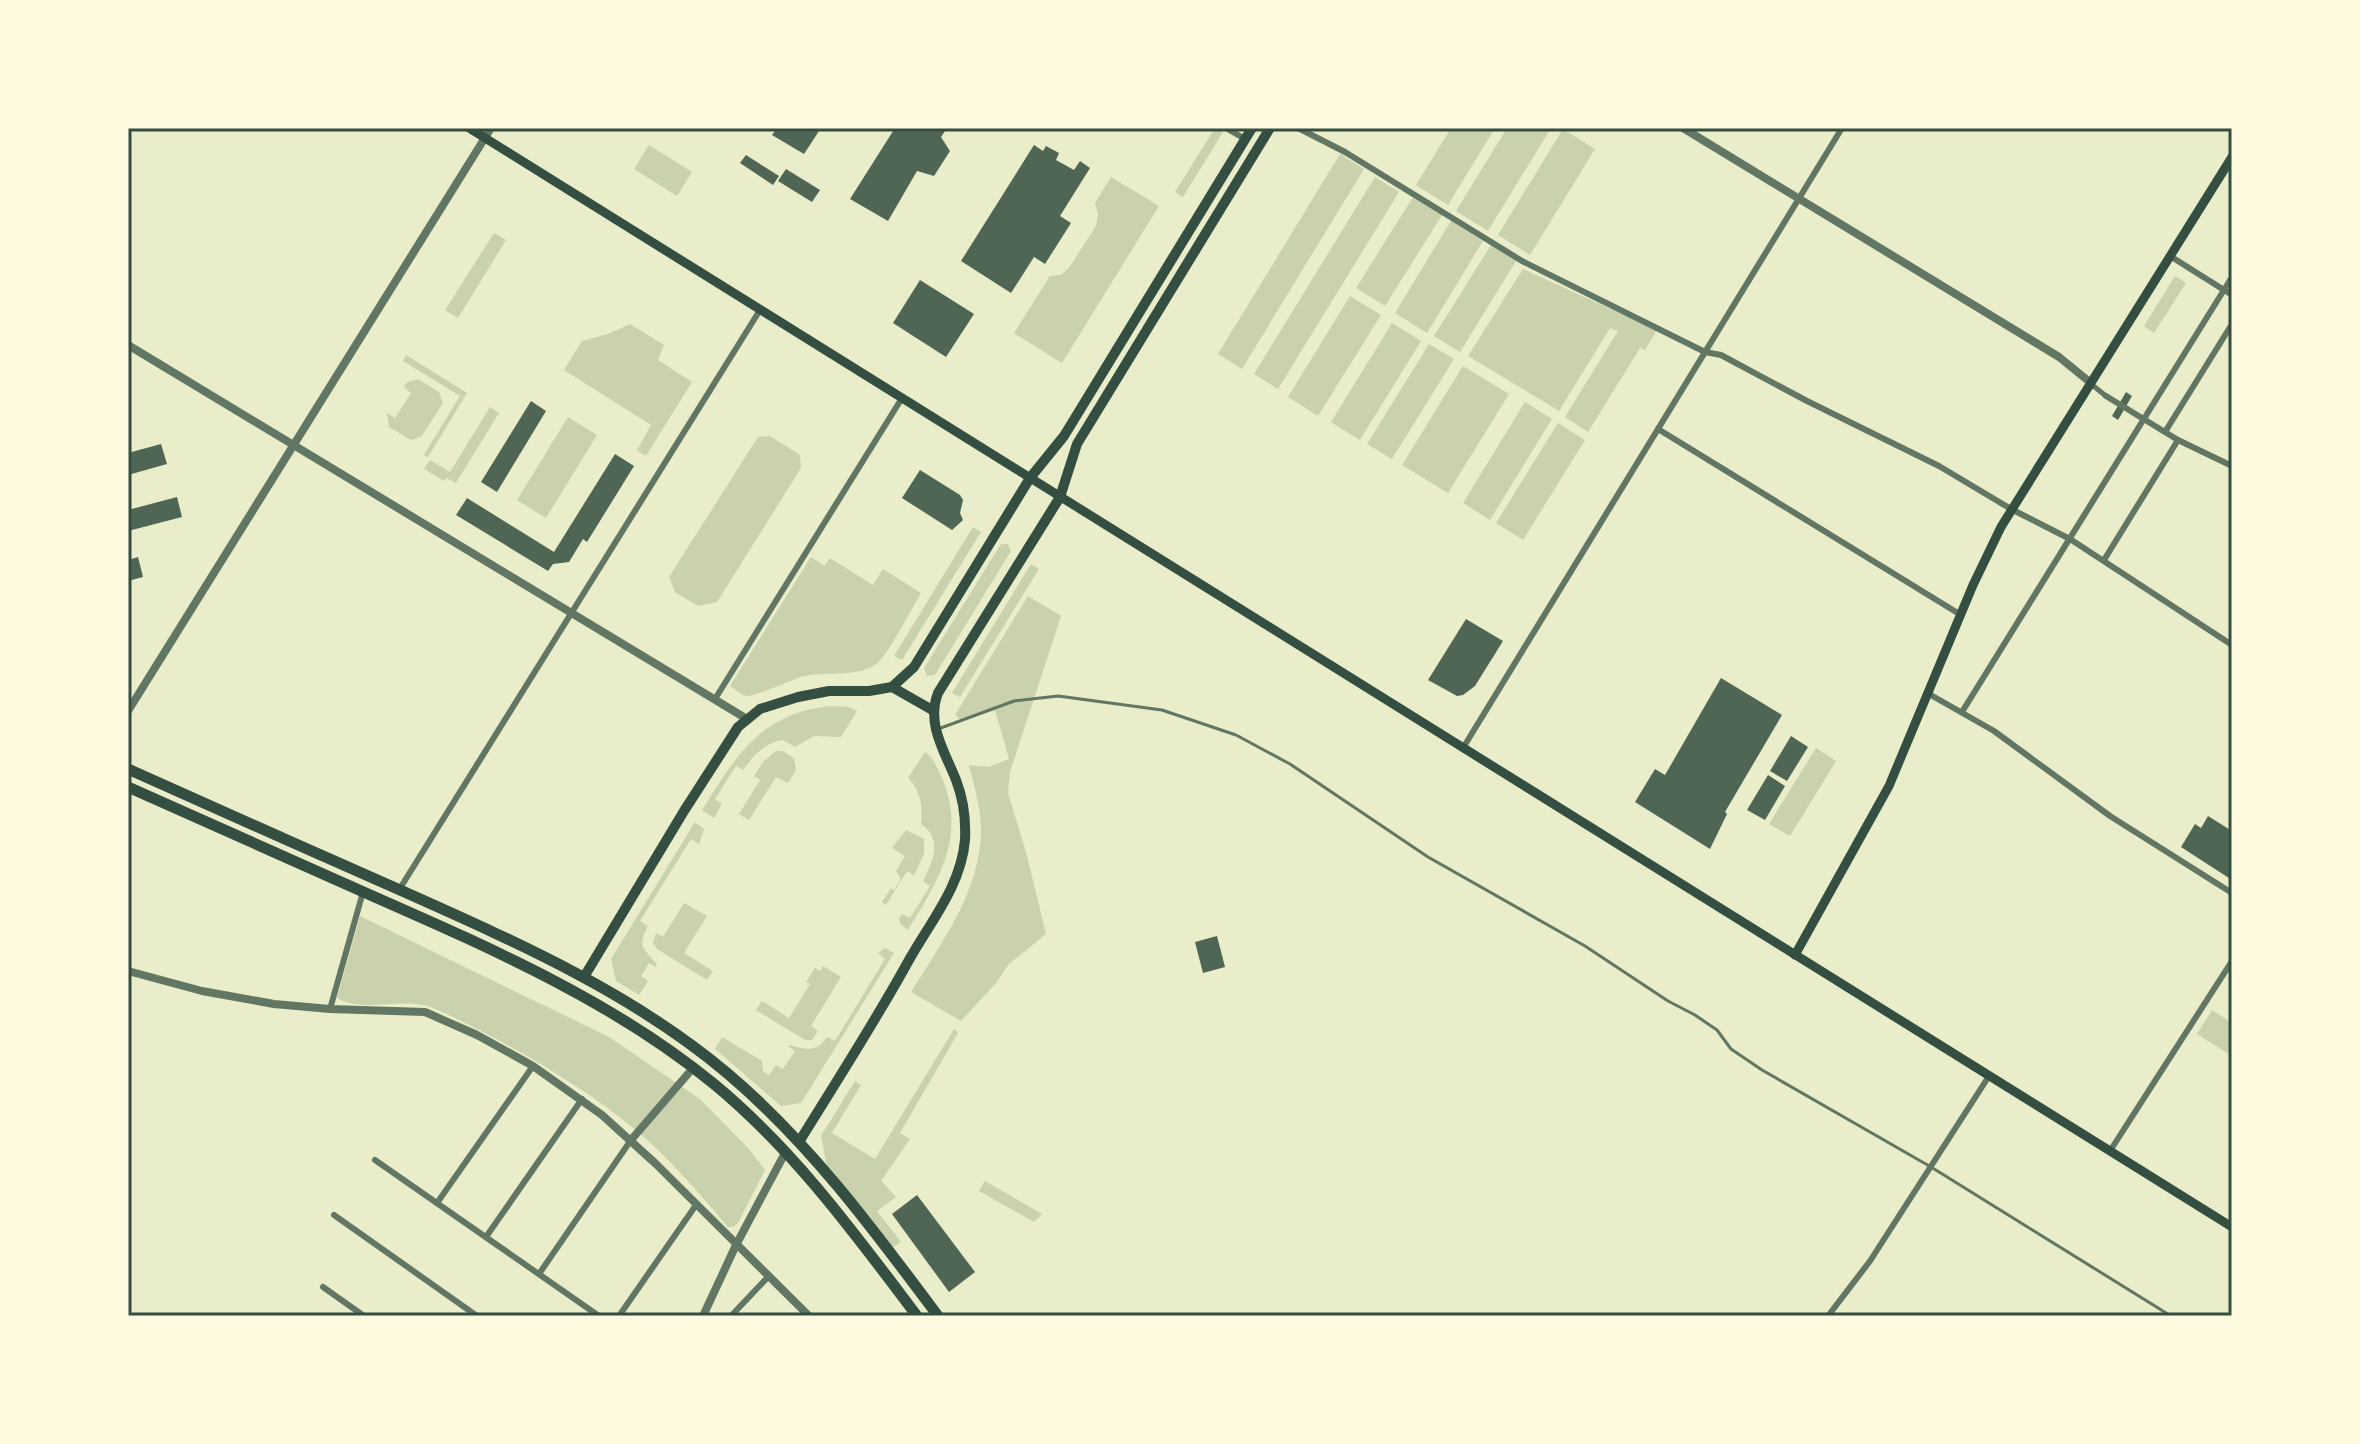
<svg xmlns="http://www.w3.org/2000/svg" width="2360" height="1444" font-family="Helvetica,sans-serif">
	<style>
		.green { fill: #cad2ad }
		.building { fill: #4f6655 }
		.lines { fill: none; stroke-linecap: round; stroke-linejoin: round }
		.service { stroke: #617663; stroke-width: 3 }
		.pedestrian { stroke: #617663; stroke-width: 5 }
		.minor { stroke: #617663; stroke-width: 6 }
		.tertiary { stroke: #617663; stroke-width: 8 }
		.secondary { stroke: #344e41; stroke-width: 9 }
		.primary { stroke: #344e41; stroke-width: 10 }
		.trunk { stroke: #344e41; stroke-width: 11 }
		.neatline { fill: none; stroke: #344e41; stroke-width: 3 }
	</style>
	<rect width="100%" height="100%" fill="#e9edc9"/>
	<!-- green -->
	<g class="green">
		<path d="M1215,128L1223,132L1183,197L1175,192Z"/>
		<path d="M1451,128H1495L1448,205L1416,185Z"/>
		<path d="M1507,128H1551L1488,231L1456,211Z"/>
		<path d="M1563,129L1595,149L1530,255L1498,235Z"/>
		<path d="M649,145L692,172L677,196L634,169Z"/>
		<path d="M1340,154L1364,169L1242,369L1218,354Z"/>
		<path d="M1111,177L1159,206L1062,363L1014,333L1050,276L1061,275L1069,268L1096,226L1098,214L1095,203Z"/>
		<path d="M1375,177L1399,192L1278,389L1254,374Z"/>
		<path d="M1413,197L1442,215L1385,306L1356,288Z"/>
		<path d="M1451,221L1483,241L1427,333L1395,313Z"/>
		<path d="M494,233L506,240L458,318L445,310Z"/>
		<path d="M1491,245L1516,261L1460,352L1434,336Z"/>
		<path d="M1523,269L1657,330L1645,350L1640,348L1588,432L1565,417L1618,331L1610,328L1559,411L1468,356Z"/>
		<path d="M2175,276L2186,283L2154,333L2144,326Z"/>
		<path d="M1350,296L1381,315L1318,416L1288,397Z"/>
		<path d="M1392,323L1421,341L1360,440L1331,422Z"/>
		<path d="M630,324L664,345L658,360L692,382L646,456L637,450L651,425L564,370L582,341L608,334Z"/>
		<path d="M1429,344L1454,359L1392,459L1367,444Z"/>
		<path d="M406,355L467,393L428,457L424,455L460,396L403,361Z"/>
		<path d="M1463,366L1509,394L1448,493L1402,465Z"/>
		<path d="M418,379L439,392L443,403L421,437L411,440L389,427L387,413L395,418L411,393L404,387L407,382Z"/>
		<path d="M1525,402L1552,419L1490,520L1463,503Z"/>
		<path d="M490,407L499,413L456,483L446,478L444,481L424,469L430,460L450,472Z"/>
		<path d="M568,417L597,435L546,518L517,500Z"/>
		<path d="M1558,423L1585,440L1523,540L1496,523Z"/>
		<path d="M770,436L800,455L801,468L717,602L698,606L675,592L669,577L758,437Z"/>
		<path d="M973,527L981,532L902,660L894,656Z"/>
		<path d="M1001,544H1008L1011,551L935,675L927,676L924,668Z"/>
		<path d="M811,557L824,566L830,558L873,585L883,569L921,593C913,607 887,655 878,663C858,678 828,671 805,676C791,679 757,697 746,696C741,695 735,689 730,686Z"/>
		<path d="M1031,564L1039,569L960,697L952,693Z"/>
		<path d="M1028,596L1061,616L1010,772L1008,793L1027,856L1046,934L1008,965L996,983L961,1021L911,992C942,942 982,889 981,827C980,805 974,785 969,765L989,767L1009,759L995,710L961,720L955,715Z"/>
		<path d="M830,706L849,707L857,711L841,737L814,736L795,747L783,740C765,742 753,756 743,770L736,766L715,799L722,804L714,818L702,810C736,756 761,713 830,706Z"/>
		<path d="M1816,748L1836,761L1790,836L1769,824Z"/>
		<path d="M776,751H782L794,758L796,770L788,783L776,777L749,820L739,814L760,780L754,776L764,761Z"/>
		<path d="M925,752C934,758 937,768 942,778C967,837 938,881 908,930L901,925L899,919L902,914L910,918L930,886L923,881C933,861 943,839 921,824C923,807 921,791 908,778Z"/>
		<path d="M695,822L704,829L699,844L691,839L640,921L648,926C635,948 647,950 657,965L656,967L649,963L641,976L648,981L639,995L616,981L611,959Z"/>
		<path d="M906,830L924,839V854L914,875L907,871L886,905L882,902L891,888L894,890L901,879L896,871L905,856L892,848Z"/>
		<path d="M684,903L707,916L684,953L713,971L707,980L657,949L653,943L656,933L663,937Z"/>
		<path d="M360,916L609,1037L700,1099L749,1149L765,1170L738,1223L733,1227H728C699,1193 670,1159 636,1130C580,1084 499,1037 433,1008C404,996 365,1014 337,998Z"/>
		<path d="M885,948L894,953L801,1103L781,1106L715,1049L722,1037L762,1061L763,1071L769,1075L776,1065L783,1069L795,1051L788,1046L790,1045C805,1049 816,1054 827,1037L835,1041L885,959L878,953Z"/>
		<path d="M823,966L841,977L811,1026L818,1031L812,1040H805L756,1010L762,1001L789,1018L810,984L806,982L815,968L820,971Z"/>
		<path d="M2212,1010L2232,1023V1056L2197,1034Z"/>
		<path d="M954,1029L958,1033L900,1133L910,1139L881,1181L896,1197L877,1211L901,1242L888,1250L827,1167L821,1136L855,1081L861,1085L832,1133L875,1159Z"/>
		<path d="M985,1181L1042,1214L1034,1222L979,1191Z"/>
	</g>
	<!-- building -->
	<g class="building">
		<path d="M777,128H821L804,154L772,135Z"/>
		<path d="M895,128H947L941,137L950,151L934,176L917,171L888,221L850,199Z"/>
		<path d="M1034,145L1043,151L1046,146L1059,153L1056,160L1074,170L1080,161L1090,168L1060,216L1071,223L1045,264L1034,257L1011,293L961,261Z"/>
		<path d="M746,155L779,176L773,185L740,163Z"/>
		<path d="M786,169L820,190L812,202L778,181Z"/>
		<path d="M920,280L974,314L946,357L893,323Z"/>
		<path d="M2126,392L2132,396L2118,420L2112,416Z"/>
		<path d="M531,401L546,411L497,492L481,482Z"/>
		<path d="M161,444L167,464L128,475V453Z"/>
		<path d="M615,454L634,466L587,542L583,539L569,562L553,564L548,571L456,515L467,498L554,552Z"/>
		<path d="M920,470L960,495L963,500L960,513L963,520L952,530L902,498Z"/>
		<path d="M177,497L182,517L128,531V510Z"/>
		<path d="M138,557L143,577L128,581V560Z"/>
		<path d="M1466,619L1503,641L1475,686L1463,695L1457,696L1428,680Z"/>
		<path d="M1721,678L1782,715L1725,812L1727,814L1710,849L1635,802L1655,769L1665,775Z"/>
		<path d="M1791,736L1808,747L1787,781L1770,771Z"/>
		<path d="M1768,775L1785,786L1765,820L1747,810Z"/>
		<path d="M2208,816L2232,831V880L2181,847L2195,824L2201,828Z"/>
		<path d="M1217,936L1225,967L1203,973L1195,942Z"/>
		<path d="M917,1195L975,1272L949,1292L892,1214Z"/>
	</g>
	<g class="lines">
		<!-- service -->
		<path class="service" d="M938,729L1014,701L1058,696L1162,710L1236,735L1290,764L1428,857L1585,946L1668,1001L1695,1015L1717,1030L1731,1049L1762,1070L1931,1167L2171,1316"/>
		<!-- pedestrian -->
		<path class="pedestrian" d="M2091,384L2106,396"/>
		<!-- minor -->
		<g class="minor">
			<path d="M1226,128L1245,139"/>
			<path d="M1298,128L1345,152L1522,261L1705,352L1721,355L1807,401L1939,466L2011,509L2070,539L2232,645"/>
			<path d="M2170,256L2232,295"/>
			<path d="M2106,396L2178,440L2232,466"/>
			<path d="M1658,429L1961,615"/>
			<path d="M2165,432L2232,324"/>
			<path d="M2104,560L2178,440"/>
			<path d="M1929,694L1994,731L2110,816L2232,893"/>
			<path d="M715,699L902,398"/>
			<path d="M1962,712L2232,277"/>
			<path d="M1463,748L1842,128"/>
			<path d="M399,890L760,310"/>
			<path d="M330,1009L363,892"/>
			<path d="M2110,1151L2232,961"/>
			<path d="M375,1160L599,1316"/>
			<path d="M437,1203L533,1066"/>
			<path d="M334,1215L477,1316"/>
			<path d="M486,1237L582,1099"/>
			<path d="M539,1274L631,1140"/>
			<path d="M323,1287L364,1316"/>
			<path d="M619,1316L696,1205"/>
			<path d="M731,1316L768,1277"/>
			<path d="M1828,1316L1870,1261L1989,1076"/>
		</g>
		<!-- tertiary -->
		<g class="tertiary">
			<path d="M1683,128L2059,357L2091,383"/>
			<path d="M128,345L747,719"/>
			<path d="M128,711L491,128"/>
			<path d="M128,971L202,991L274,1004L330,1009L425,1012L477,1035L533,1066L602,1115L656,1164L809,1316"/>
			<path d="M631,1140L693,1068"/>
			<path d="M703,1316L736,1245L785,1153"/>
		</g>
		<!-- secondary -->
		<g class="secondary">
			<path d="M469,128L2232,1227"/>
			<path d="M1795,955L1889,786L1973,585L2001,527L2232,157"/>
		</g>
		<!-- primary -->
		<g class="primary">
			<path d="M892,687L934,711"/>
			<path d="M584,977L684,811L738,727L760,709L798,697L829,691H869L892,687L914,667L1030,478L1064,436L1252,128"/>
			<path d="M799,1142C836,1082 875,1022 909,960C931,921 961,886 965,840C966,820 963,798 956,780C945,752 926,724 938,693L1060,497L1077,444L1270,128"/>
		</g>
		<!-- trunk -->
		<g class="trunk">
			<path d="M128,769C219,810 309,850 400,890C514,941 631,992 727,1073C809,1142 874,1230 938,1316"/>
			<path d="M128,787C211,824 294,861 377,898C495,950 614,1002 714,1084C794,1150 856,1235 917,1316"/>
		</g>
	</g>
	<!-- border -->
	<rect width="2360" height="1444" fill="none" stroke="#fefae0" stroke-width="260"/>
	<rect x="130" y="130" width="2100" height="1184" class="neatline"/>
</svg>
